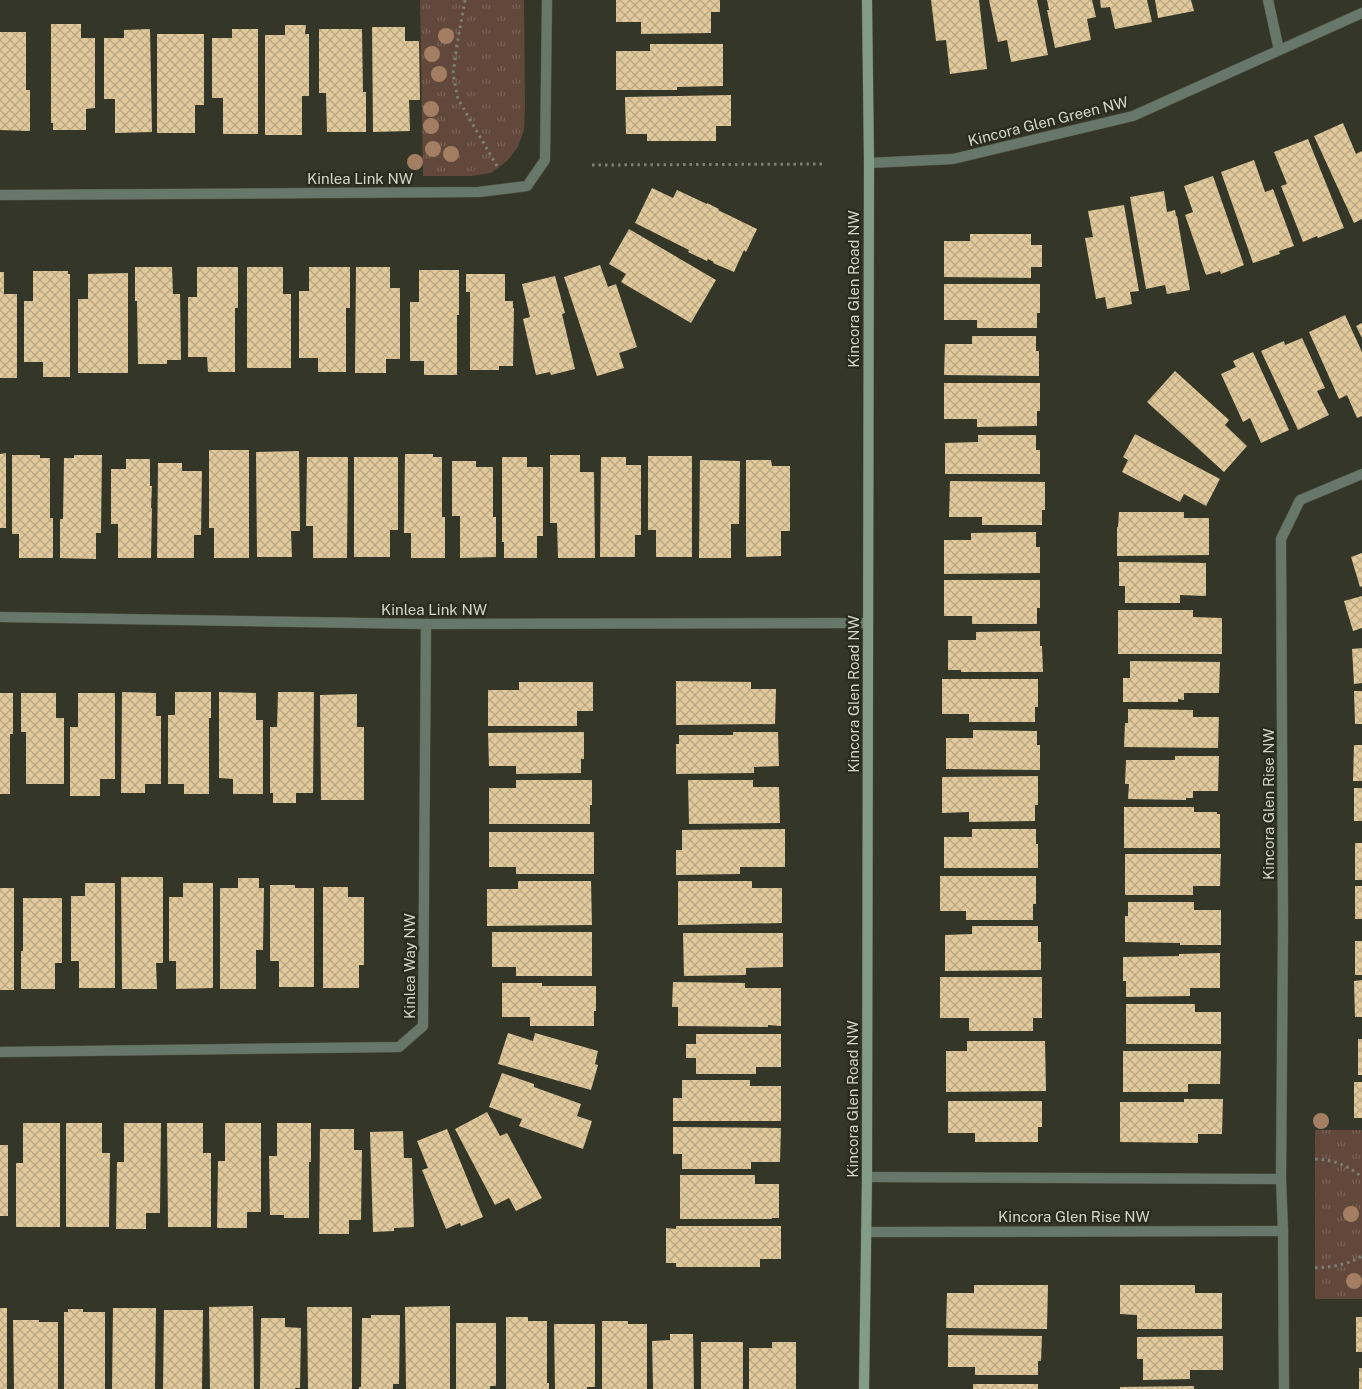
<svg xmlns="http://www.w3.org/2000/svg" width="1362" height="1389" font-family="'Public Sans',sans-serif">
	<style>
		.park { fill: url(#park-tufts) }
		.building { fill: url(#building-cross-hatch) }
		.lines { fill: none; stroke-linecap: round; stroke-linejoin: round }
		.street-casing { stroke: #515445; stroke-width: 11 }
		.secondary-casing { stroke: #515445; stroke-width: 11 }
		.path { stroke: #7c7f72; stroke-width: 3; stroke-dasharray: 2.5 4; stroke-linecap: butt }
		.street { stroke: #677769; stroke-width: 10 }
		.secondary { stroke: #829c86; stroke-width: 10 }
		.tree { fill: #a37e63 }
		.labels { text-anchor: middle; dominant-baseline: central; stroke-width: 5; stroke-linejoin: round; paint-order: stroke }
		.street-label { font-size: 15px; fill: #d4d6cc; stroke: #2a2d1d }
	</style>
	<defs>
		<pattern id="park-tufts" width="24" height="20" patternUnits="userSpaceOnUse" patternTransform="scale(1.25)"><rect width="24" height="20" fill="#61483a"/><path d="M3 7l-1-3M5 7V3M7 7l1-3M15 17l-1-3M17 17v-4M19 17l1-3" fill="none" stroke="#776255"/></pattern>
		<pattern id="building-cross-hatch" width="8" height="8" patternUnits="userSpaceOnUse" patternTransform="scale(1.25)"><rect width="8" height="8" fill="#e1c99c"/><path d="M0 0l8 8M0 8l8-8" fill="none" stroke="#b9a784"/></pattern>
	</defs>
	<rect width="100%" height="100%" fill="#343727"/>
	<!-- park -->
	<g class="park">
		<path d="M420,0H524L525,107L524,130L518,147L507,161L491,173L471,176H423Z"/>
		<rect x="1315" y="1130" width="47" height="169"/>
	</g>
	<!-- building -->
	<g class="building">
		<path d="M616,0H720V12H711V33L641,34V22H616Z"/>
		<path d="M931,0H979L987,69L950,74L946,40L936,41Z"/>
		<path d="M989,0H1037L1048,55L1011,62L1007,40L998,42Z"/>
		<path d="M1047,0H1092L1096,17L1087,19L1091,40L1055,48L1047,10H1049Z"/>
		<path d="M1100,0H1147L1152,22L1115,29L1110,7L1101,8Z"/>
		<path d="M1155,0H1191L1194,11L1158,18Z"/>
		<path d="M51,24H81V38H95V108L86,109V130H53V123H51Z"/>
		<path d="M285,25H306L305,34H309V96H302V135H265V35H285Z"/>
		<path d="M372,27H405V41H419L420,100H409L410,131L373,132Z"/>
		<path d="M150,29L152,132L115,133V99H104V38H124V30Z"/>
		<path d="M232,29H258V134H223V98H212V38H232Z"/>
		<path d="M319,29H362L363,92H366V132H327L326,93H319Z"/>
		<path d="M0,32H26V90H30V131L0,130Z"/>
		<path d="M157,34H204V105H195V133H157Z"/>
		<path d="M650,44H723V86L677,87V90H616V51H650Z"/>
		<path d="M731,95V126H716V141H647V134H626L625,97Z"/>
		<path d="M1343,123L1356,154L1362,151V219L1354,223L1314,136Z"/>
		<path d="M1308,139L1344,228L1318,238L1317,236L1303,242L1281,186L1287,184L1274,152Z"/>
		<path d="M1254,160L1265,192L1273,189L1294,246L1279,251L1280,254L1253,263L1221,172Z"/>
		<path d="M1213,176L1244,265L1221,274L1220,271L1206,275L1185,215L1193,212L1184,186Z"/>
		<path d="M652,188L673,198L677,190L707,204V203L719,209L718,210L757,229L746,252L744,250L734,272L713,263L714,262L708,259L707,261L688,252L689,250L635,223Z"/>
		<path d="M1164,191L1167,212L1175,210L1176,216H1177L1190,290L1167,294L1165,285L1146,289L1130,197Z"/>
		<path d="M1124,205L1139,291L1130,292L1132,304L1107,309L1105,297L1096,299L1085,238L1093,237L1088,211Z"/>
		<path d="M629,229L716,280L691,323L621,282L626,274L609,264Z"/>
		<path d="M970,234H1031V245H1042V267H1031V278L944,277V241H970Z"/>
		<path d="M600,265L608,287L616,284L637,347L619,353L624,368L597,376L564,277Z"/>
		<path d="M135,267H172L173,294H180L181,360H167V364H138L137,301H135Z"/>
		<path d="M197,267H238V308H235V372H208L207,357H188V297H197Z"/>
		<path d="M247,267H283V294H291V368H247Z"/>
		<path d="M309,267H350V308H346V372H318V358H299V291H309Z"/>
		<path d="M356,267H390V288H400V359H386V373H355Z"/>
		<path d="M419,270H459V315H457V375H424V361H410V302H419Z"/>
		<path d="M33,271H68V274H70V377H43V362H24V301H33Z"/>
		<path d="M0,272H4V294H17V378H0Z"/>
		<path d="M128,273V373H78V299H88V274Z"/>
		<path d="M466,274H505V301H513V308H514L513,366H499V370H470V292H466Z"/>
		<path d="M555,276L565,313L562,314L575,369L551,375L550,372L536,375L523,319L530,317L522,284Z"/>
		<path d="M944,284H1040V313H1037V328H977V320H944Z"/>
		<path d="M1345,315L1362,352V416L1357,418L1347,395L1339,399L1309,332Z"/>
		<path d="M1362,323V338L1356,326Z"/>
		<path d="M972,336H1036V351H1039V376L944,375L945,344H972Z"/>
		<path d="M1302,338L1325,388L1317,391L1329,415L1298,430L1261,351L1284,341L1285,345Z"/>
		<path d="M1253,352L1289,430L1261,443L1250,418L1243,422L1221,374L1236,367L1233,361Z"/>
		<path d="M1175,371L1229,420L1225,425L1247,446L1224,472L1147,402Z"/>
		<path d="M944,383H1040V411H1037V426L977,427V419H944Z"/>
		<path d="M1135,434L1220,479L1206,506L1184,494L1180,502L1122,472L1128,460L1123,457Z"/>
		<path d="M978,435H1036V450H1040V474H945V443L978,442Z"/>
		<path d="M209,450H249V558H214V528H209Z"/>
		<path d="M299,451L300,531H291L292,557H257L256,452Z"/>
		<path d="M6,453V528H0V454Z"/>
		<path d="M405,454H433V457H442V517H445V558H411V533H404Z"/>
		<path d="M12,455H40V458H50V518H53V558H19V534H12Z"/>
		<path d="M74,455H102L101,533H96V559L60,558V519H63L64,458H74Z"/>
		<path d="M550,455H580V472H594L595,558H558L557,523H550Z"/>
		<path d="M648,456H692V557H656V530H648Z"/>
		<path d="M307,457H348L347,558H313V526H306Z"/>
		<path d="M354,457H398V530H390V557H354Z"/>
		<path d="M502,457H527V467H543V536H537V558H504V542H502Z"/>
		<path d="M601,457H626V465H641V535H635V557H600Z"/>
		<path d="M126,459H150V486H152L151,508H152L151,558H118V524H111V469H126Z"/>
		<path d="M700,460L740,461L739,524H731V558H699Z"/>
		<path d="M746,460H771L772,466H790V531H781V556L746,557Z"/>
		<path d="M452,461H476V467H493V517H496V557L460,558V516H452Z"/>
		<path d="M158,463H182V471H202L201,535H194V558H157Z"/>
		<path d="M950,481L1045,482V510H1042V525H982V517H949Z"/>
		<path d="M1119,512H1184V518H1209V555L1117,556V527H1118Z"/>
		<path d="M1036,532V547H1040V573L944,574V540H971V533Z"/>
		<path d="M1362,553V586L1360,587L1351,557Z"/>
		<path d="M1119,562L1206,563V596L1180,595V603H1125V586H1119Z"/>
		<path d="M944,580H1040V608H1037V624H972V616H944Z"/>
		<path d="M1362,596V628L1353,631L1344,601Z"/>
		<path d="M1118,610H1193V617L1222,618V654H1118Z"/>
		<path d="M1040,631V646H1042L1043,672H961V670H948V640H976V632Z"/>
		<path d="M1362,648V683L1354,684L1352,649Z"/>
		<path d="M1130,661L1220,662L1219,693H1184V700L1178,699V702H1123V678H1130Z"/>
		<path d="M942,679H1038V707H1035V722H969V714H942Z"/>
		<path d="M676,681L751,682V689H776L775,724L676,725Z"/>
		<path d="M519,682H593V711H577V726H488V690H519Z"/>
		<path d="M1354,691H1362V724H1355Z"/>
		<path d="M122,692L156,693V716H161V784H145V793H121Z"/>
		<path d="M175,692H211V718H209V794H184V784H168V715H175Z"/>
		<path d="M219,692L256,693V720H263V794H233V779L219,778Z"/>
		<path d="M278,692H314L313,793H296V803H273V793H270V727H277Z"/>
		<path d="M0,693H13V734H10V794H0Z"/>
		<path d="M21,693H56V718H64V784H26V732H21Z"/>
		<path d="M78,693H115V779H100V796H70V727H78Z"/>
		<path d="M357,694V727H364V800H321L320,695Z"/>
		<path d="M1128,709L1193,710V717H1219L1218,748L1124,747L1125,723H1128Z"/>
		<path d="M973,730L1037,731V745H1040V770L946,769V738H973Z"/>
		<path d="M584,732V759H581V773L516,774V766H489L488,733Z"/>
		<path d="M733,732H778L779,766L754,767V773L676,774V744H679V735H733Z"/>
		<path d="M1354,745H1362V781H1353Z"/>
		<path d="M1175,756H1219L1218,791H1193V798H1186V800L1128,799L1129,784H1125L1126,760H1175Z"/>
		<path d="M1038,776V805H1035V821L969,822V812L942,813V777Z"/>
		<path d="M516,780H592V805H590V824H489V788H516Z"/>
		<path d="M688,780H753V787H779L780,823L689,824Z"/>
		<rect x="1354" y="788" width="8" height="33"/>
		<path d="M1124,807H1194V812H1217V814H1220V848H1124Z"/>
		<path d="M785,829V867H740V874L676,875V850H682V830Z"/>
		<path d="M972,829H1036V844H1038V868H944V837H972Z"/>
		<path d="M489,832H594V874H516V867H489Z"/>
		<rect x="1355" y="843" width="7" height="37"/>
		<path d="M1125,854H1221L1220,886H1193V895H1125Z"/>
		<path d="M940,876H1036V904H1033V920H966V911H940Z"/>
		<path d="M121,877H163V963H156L157,989H122Z"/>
		<path d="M238,878H259V888H264L263,950H256V989H220V888H238Z"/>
		<path d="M518,881H591L592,925L487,926V889H518Z"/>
		<path d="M678,881H752V888H782V923L678,925Z"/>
		<path d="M85,883H115V988H79V961H71V896H85Z"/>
		<path d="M183,883H213V988L176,989V961H169V897H183Z"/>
		<path d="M270,885H295V888H314V987H279V961H270Z"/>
		<rect x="1355" y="886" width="7" height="33"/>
		<path d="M323,887H348V897H364V965H359V988H323Z"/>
		<rect x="0" y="888" width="14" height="102"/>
		<path d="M23,898H62V963H55V989H21V951H23Z"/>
		<path d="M1128,902H1194V910H1221V945H1180V943L1125,942V916H1128Z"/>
		<path d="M972,926H1038V942H1041V970L945,971V935L972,934Z"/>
		<path d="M492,932H592V976H516V967H492Z"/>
		<path d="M683,933H783V967L746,968V975L684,976Z"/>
		<rect x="1355" y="941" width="7" height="34"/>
		<path d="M1220,953V988H1190V996L1126,997V981H1123V957L1179,956V954Z"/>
		<path d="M940,977H1042V1018H1033V1031H969V1018H940Z"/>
		<path d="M1362,980V1017H1355L1354,981Z"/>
		<path d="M673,982L745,983V988H781V1026L768,1025V1027L678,1026V1007H672Z"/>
		<path d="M502,983H542V986H596V1011H594V1026H530V1017H502Z"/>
		<path d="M1126,1004H1195V1012H1221V1044H1126Z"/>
		<path d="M508,1033L533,1041L535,1033L598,1051L595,1064L598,1065L591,1090L498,1064Z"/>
		<path d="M696,1034H781V1067H756V1074H696V1058H686V1044H696Z"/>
		<rect x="1358" y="1039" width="4" height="36"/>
		<path d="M967,1041H1045L1046,1091L946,1092V1051H967Z"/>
		<path d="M1123,1051H1221L1220,1084H1188V1092H1123Z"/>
		<path d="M502,1073L534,1084V1087L581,1104L577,1116L592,1121L583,1149L519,1126L522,1119L489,1107Z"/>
		<path d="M682,1080H750V1086H781V1121H673V1098H682Z"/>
		<rect x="1354" y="1082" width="8" height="36"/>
		<path d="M1184,1099H1223L1222,1134H1198V1143L1120,1142V1102H1184Z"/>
		<path d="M948,1101H1042V1127H1038V1142H975V1133H948Z"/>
		<path d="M487,1112L500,1136L507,1133L542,1198L516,1211L509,1198L495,1205L455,1129Z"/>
		<path d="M23,1123H60V1227H16V1163H23Z"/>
		<path d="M66,1123H102V1153H110L109,1227H66Z"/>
		<path d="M124,1123H161L160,1213H146V1229H116L117,1162H124Z"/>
		<path d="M167,1123H203V1153H211V1227H168Z"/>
		<path d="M225,1123H261V1212H247V1228H217L218,1161H225Z"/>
		<path d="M277,1123H311V1162H309V1218H284V1215H270L269,1156H277Z"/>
		<path d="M673,1127L781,1128L780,1162H751V1169H682V1154H673Z"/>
		<path d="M320,1129H354V1150H362L361,1220H349V1234H319Z"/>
		<path d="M447,1129L483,1217L461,1226L460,1223L446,1229L422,1170L428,1168L417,1141Z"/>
		<path d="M403,1131L404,1158H412L414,1227L394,1228V1231L373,1232L370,1132Z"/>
		<rect x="0" y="1145" width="8" height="71"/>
		<path d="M680,1175H755V1184H779V1218H772V1219H680Z"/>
		<path d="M676,1226H781V1259H760V1267H676V1263H666V1228L676,1229Z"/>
		<path d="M974,1285H1048L1047,1329L946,1328L947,1293H974Z"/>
		<path d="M1120,1285H1195V1293H1222V1329H1137V1315L1120,1314Z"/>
		<path d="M253,1306L254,1389H210L209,1307Z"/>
		<path d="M450,1306V1389H406L405,1307Z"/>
		<path d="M307,1307H352V1389H308Z"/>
		<rect x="0" y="1308" width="7" height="81"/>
		<path d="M113,1308H156L155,1389H112Z"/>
		<path d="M68,1309H83V1312H105V1389H64V1312H68Z"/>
		<path d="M164,1310H203L202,1389H163Z"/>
		<path d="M371,1315H400L399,1384H393V1389H359V1387H361L362,1318H371Z"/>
		<path d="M506,1317H528V1321H547V1383H549V1389H506Z"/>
		<rect x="1356" y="1317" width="6" height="35"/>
		<path d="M261,1318H285V1327L301,1328L300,1388H295V1389H260Z"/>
		<path d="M13,1320H39V1322H58V1389H14Z"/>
		<path d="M602,1321H628V1324H647V1389H602Z"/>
		<path d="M456,1323H496V1386H490V1389H456Z"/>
		<path d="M554,1324H595V1387H587V1389H555Z"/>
		<path d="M670,1334H693L694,1389H653L652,1341L670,1340Z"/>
		<path d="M948,1335L1042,1336L1041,1361H1038V1375H975V1367H948Z"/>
		<path d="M1223,1336V1370H1190V1379L1143,1380V1359H1137V1337Z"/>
		<rect x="701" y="1342" width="42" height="47"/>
		<path d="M772,1342H796V1389H749V1348H772Z"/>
		<rect x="1359" y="1368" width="3" height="21"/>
		<rect x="973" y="1384" width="65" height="5"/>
		<path d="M1194,1386V1389H1120V1387Z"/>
	</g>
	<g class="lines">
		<defs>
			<g id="street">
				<path d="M1268,0L1279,50"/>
				<path d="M869,163L953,159L1133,116L1362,13"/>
				<path d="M0,195L479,192L527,186L545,160L547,0"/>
				<path d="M0,617L426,624L868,623"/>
				<path d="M0,1052L399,1047L423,1026L426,624"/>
				<path d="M867,1177L1281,1179"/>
				<path d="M866,1232L1283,1231"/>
				<path d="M1284,1389L1283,1231L1281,1179L1283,927L1281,539L1300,500L1362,474"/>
			</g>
			<path id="secondary" d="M864,1389L867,1177L869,163L867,0"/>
		</defs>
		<!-- street casing -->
		<use href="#street" class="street-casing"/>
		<!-- secondary casing -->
		<use href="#secondary" class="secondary-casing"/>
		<!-- path -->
		<g class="path">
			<path d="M465,0L457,45L453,74L458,99L497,166"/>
			<path d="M592,165L825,164"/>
			<path d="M1315,1159C1334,1160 1347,1165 1362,1177"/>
			<path d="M1315,1268C1332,1267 1347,1265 1362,1256"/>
		</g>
		<!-- street -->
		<use href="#street" class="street"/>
		<!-- secondary -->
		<use href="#secondary" class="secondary"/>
	</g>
	<!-- trees -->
	<g class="tree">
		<circle cx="446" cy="36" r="8"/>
		<circle cx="432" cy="54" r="8"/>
		<circle cx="439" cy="74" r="8"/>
		<circle cx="431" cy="109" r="8"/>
		<circle cx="431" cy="126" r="8"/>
		<circle cx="433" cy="149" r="8"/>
		<circle cx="451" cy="154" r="8"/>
		<circle cx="415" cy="162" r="8"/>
		<circle cx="1321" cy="1121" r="8"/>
		<circle cx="1351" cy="1214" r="8"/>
		<circle cx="1354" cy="1281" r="8"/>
	</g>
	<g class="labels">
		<!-- street labels -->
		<g class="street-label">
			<text transform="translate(1048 121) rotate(-14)">Kincora Glen Green NW</text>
			<text x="360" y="178">Kinlea Link NW</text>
			<text transform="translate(853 289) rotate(-90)">Kincora Glen Road NW</text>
			<text x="434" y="609">Kinlea Link NW</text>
			<text transform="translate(853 694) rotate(-90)">Kincora Glen Road NW</text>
			<text transform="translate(1268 804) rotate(-90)">Kincora Glen Rise NW</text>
			<text transform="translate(409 966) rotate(-90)">Kinlea Way NW</text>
			<text transform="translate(852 1099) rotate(-90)">Kincora Glen Road NW</text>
			<text x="1074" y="1216">Kincora Glen Rise NW</text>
		</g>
	</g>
</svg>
